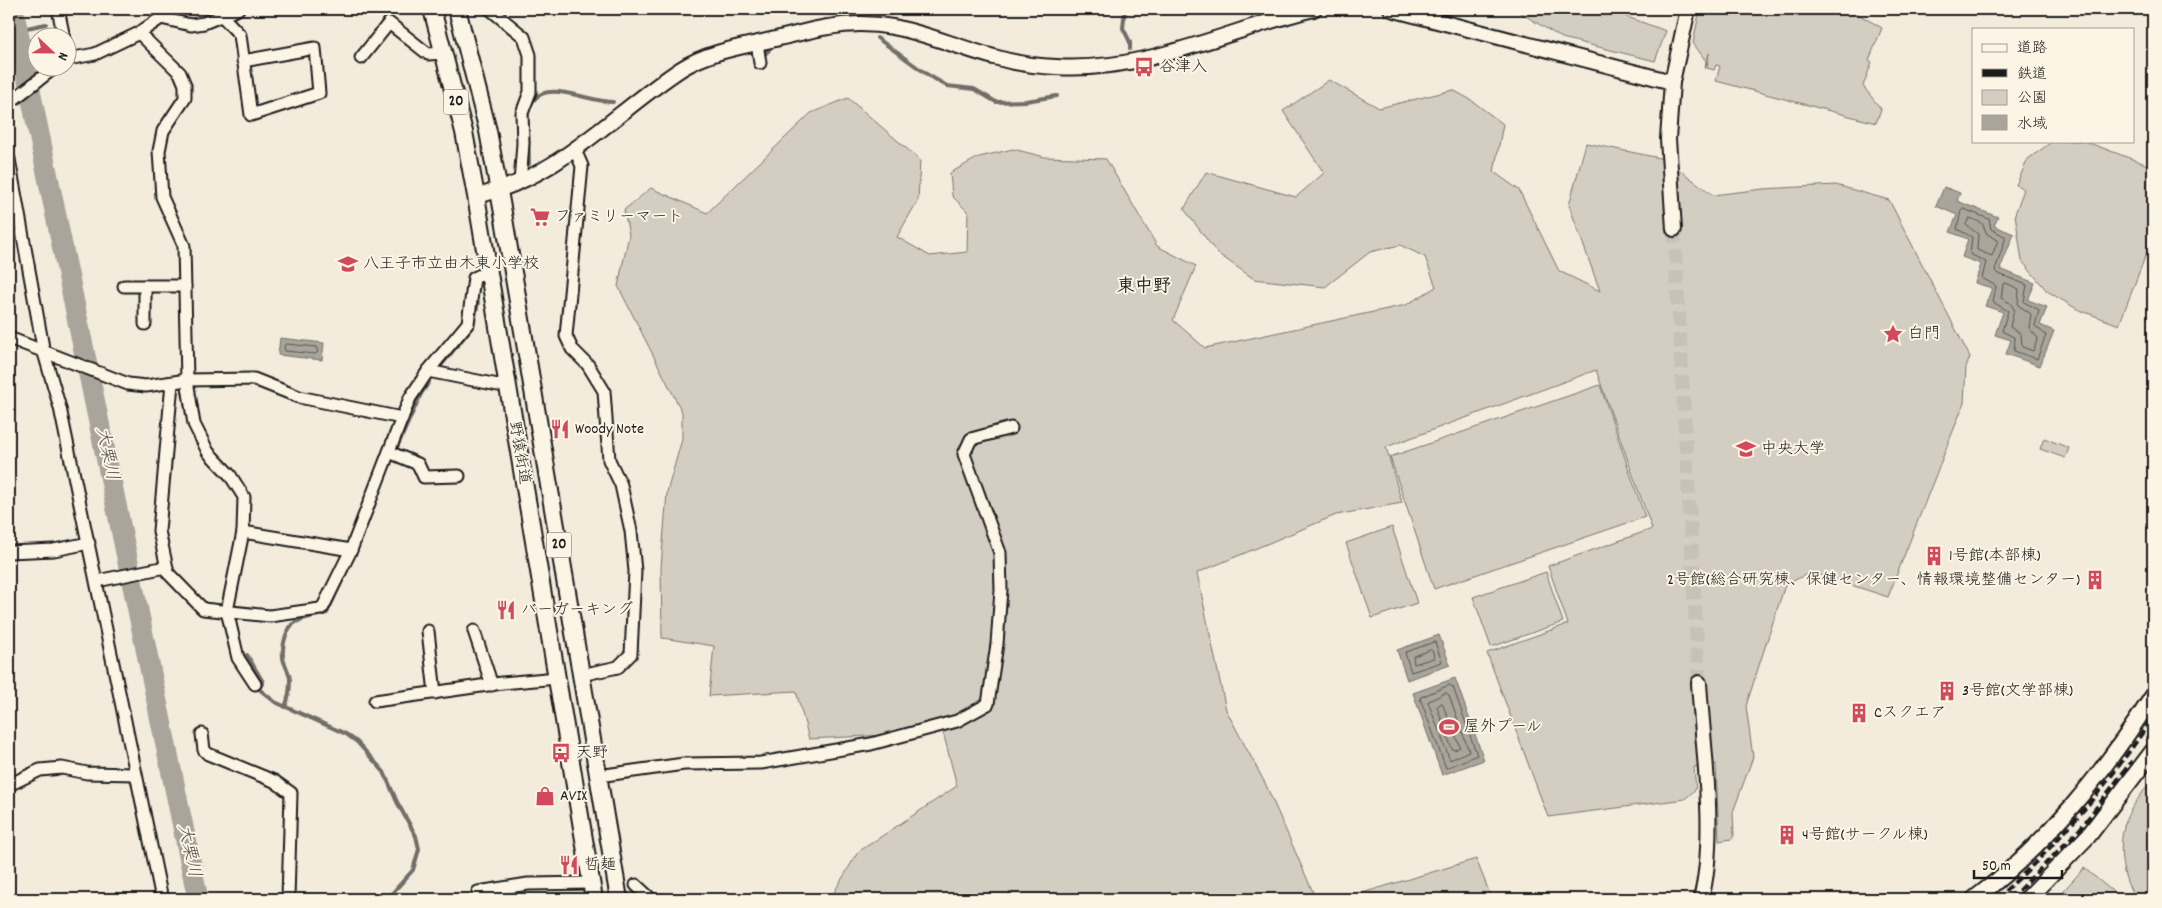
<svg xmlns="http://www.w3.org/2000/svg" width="2162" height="908" font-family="Dekko,'Klee One',sans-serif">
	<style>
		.green { fill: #d3cec1; stroke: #78756e }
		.water { fill: #aaa59b; stroke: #716e68 }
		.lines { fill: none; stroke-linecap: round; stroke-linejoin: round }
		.shore { stroke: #55534f; stroke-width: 1 }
		.stream { stroke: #716e68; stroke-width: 4 }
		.river { stroke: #aaa59b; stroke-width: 21 }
		.tertiary-tunnel { stroke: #c8c2b6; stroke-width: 14; stroke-dasharray: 14 7; stroke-linecap: butt }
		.minor-casing { stroke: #1c1c1c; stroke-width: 15 }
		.tertiary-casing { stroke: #1c1c1c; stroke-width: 18 }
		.secondary-casing { stroke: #1c1c1c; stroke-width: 19 }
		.primary-casing { stroke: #1c1c1c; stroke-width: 20 }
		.minor { stroke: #fcf5e5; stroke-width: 11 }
		.tertiary { stroke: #fcf5e5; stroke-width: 14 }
		.secondary { stroke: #fcf5e5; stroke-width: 15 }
		.primary { stroke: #fcf5e5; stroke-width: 16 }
		.rail { stroke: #1c1c1c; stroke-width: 4; stroke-dasharray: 8 4; stroke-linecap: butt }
		.labels { text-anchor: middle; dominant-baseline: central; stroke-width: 4; stroke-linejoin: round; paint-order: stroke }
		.shield { fill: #fcf5e5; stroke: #5f5d58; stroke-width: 1 }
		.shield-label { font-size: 15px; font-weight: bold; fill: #1c1c1c }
		.poi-label { font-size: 16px; fill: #1c1c1c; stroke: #fcf5e5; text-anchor: start }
		.street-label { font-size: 16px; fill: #1c1c1c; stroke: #fcf5e5 }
		.neighbourhood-label { font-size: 18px; font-weight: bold; fill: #1c1c1c; stroke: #fcf5e5 }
		.water-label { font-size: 18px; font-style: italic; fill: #55534f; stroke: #fcf5e5 }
	</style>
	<rect width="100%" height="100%" fill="#f3ecdd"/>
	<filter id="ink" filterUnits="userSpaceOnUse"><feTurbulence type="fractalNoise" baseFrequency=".02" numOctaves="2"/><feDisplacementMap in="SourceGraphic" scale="10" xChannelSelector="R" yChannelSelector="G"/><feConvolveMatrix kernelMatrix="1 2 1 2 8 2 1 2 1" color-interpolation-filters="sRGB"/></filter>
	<g filter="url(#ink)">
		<!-- green -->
		<g class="green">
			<path d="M1514,9H1618L1622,15L1666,31L1655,61L1562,38Z"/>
			<path d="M1700,9H1849L1882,28L1869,60L1872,62L1863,86L1881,109L1876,123L1716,81L1720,66L1716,65L1714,70L1707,68L1709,53L1705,69L1706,61L1693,43Z"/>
			<path d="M1329,80L1379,108L1453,90L1471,100L1503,124L1494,172L1519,190L1559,271L1600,291L1569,205L1586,143L1665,159L1713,195L1763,189L1836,185L1889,200L1970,357L1966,367L1964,403L1888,597L1811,572L1785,585L1746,706L1753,757L1733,812L1734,835L1732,839L1719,841L1716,764L1694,767L1696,789L1685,799L1548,817L1487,653L1568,624L1548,566L1652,529L1596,370L1386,447L1402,503L1336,515L1197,573L1226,710L1266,785L1316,899H830L858,852L957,786L943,732L809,739L796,691L709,696L714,646L662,638L661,567L667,492L682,439V412L618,286L629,235L624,210L651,188L707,213L811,113L848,98L920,160L918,200L897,237L930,256L967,252L968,212L952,196L950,173L979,157L1013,149L1045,157L1106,159L1157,246L1196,266L1173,320L1205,348L1406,305L1436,287L1425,257L1400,245L1370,252L1325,287L1254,279L1217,253L1184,209L1206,172L1296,197L1324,173L1283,111Z"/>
			<path d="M2053,141H2084L2148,165L2153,184V236L2119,325L2077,309L2047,291L2022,261L2015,214L2024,189L2016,185L2028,159Z"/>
			<path d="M1600,385L1645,517L1434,589L1390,457Z"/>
			<path d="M2044,438L2069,448L2065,458L2040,449Z"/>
			<path d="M1392,527L1417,603L1372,618L1346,543Z"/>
			<path d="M1546,572L1563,622L1491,647L1473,597Z"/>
			<path d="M2153,778V899H2137C2120,879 2117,842 2127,817C2133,804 2145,790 2153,778Z"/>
			<path d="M1476,859L1492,899H1342Z"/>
			<path d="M2084,868L2122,899H2056Z"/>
		</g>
		<!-- water -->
		<g class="water">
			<path d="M1944,187L1960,193L1957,201L1998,217L1994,226L2014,234L2000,269L2035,283L2028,300L2047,307L2040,325L2054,331L2040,366L2006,354L2011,340L1995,335L2003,312L1985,306L1992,288L1975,283L1981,264L1962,257L1968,239L1950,232L1957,215L1936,206Z"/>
			<path d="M280,338L324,343L322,360L278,355Z"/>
			<path d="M1439,635L1450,665L1407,680L1397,650Z"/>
			<path d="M1455,678L1484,760L1442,775L1413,693Z"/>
		</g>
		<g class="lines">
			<!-- shore -->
			<g class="shore">
				<path d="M1964,209L1989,219L1991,229L2006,237L1995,270L1999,274L2027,285L2024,302L2039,310L2035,326L2046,335L2037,359L2014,351L2015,338L2002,331L2008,311L1993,302L1996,286L1982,278L1986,262L1970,254L1972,237L1957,229L1961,211Z"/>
				<path d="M1970,218L1982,223L1987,234L1998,240L1992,256L1977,250L1978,234L1966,225Z"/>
				<path d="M2006,283L2019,289L2018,305L2031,314L2029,328L2038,338L2033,351L2022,347L2021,334L2010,327L2014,309L2010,303L2001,298L2003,285Z"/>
				<path d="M287,344L316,347L318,352L315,354L285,351L284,346Z"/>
				<path d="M1435,642L1442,662L1411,672L1405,653Z"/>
				<path d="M1431,650L1433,652L1434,658L1414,664L1413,657Z"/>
				<path d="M1450,685L1453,687L1477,755L1446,768L1420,698Z"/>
				<path d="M1446,693L1449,695L1469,751L1450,760L1428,702Z"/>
				<path d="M1442,703L1460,747L1455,750L1452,749L1437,707Z"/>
			</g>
			<!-- stream -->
			<g class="stream">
				<path d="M1125,9L1123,28L1130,42V49"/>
				<path d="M17,30L46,24"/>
				<path d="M877,38L928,75L947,86L974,89L996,102L1026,101L1057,96"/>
				<path d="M762,57L769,50"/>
				<path d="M527,119C532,70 583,102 613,102"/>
				<path d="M528,131L529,164"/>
				<path d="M440,367L473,326L478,302"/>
				<path d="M398,445L421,394L429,382"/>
				<path d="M247,655L263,682L259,689L275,702L346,734L357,742L384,772L397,802L416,836L419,849L413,870L387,899"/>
				<path d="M285,707C289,698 290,690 290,680C290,672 284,665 283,658C282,648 285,631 293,624C301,617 316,616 327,613L356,551"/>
			</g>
			<!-- river -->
			<path class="river" d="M13,9L198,899"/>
			<!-- tertiary-tunnel -->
			<path class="tertiary-tunnel" d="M1674,229L1699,683"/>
			<defs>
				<g id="minor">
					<path d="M58,9L64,38"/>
					<path d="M490,9L524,37L530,55V92L522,113L523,143L520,183"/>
					<path d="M223,17L240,35L251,115L319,93L315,48L243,61"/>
					<path d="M139,33L180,73L185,85V98L163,131L159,151L162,197L184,246L187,380L194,424L208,452L230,475L244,497L243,532L227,611L238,658L255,684"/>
					<path d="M757,43L760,63"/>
					<path d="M361,58L389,23L428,54L444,53"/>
					<path d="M68,59L95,54L139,33L161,18L191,25L204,23L238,9"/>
					<path d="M9,103L54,68"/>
					<path d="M575,150L582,166L566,336L572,349L588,365L604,391L609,460L621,485L631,531L635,571L631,654L618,667L581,675"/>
					<path d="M9,159L44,353L60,408L162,899"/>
					<path d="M124,286H185"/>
					<path d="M145,324V286"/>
					<path d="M9,338L128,384L146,386L187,380L254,379L299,397L402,418L410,398L428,371L508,387"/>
					<path d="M428,371L468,323L474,278L489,271"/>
					<path d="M172,383L159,531L168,573L203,609L270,616L320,609L323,607L351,550L402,418"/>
					<path d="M389,452L418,464L424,477L459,476"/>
					<path d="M243,532L351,550"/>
					<path d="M9,552L54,550L89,543"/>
					<path d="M97,581L166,567"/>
					<path d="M428,631L435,693"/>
					<path d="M474,631L492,685"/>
					<path d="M375,701L502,683L557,678"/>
					<path d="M202,734L204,750L208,754L274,781L291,793L288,899"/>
					<path d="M598,776L684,764L761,763L871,744L957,721L988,704L997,644L1001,590L1000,553L964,454L971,439L1011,428"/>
					<path d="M9,785L40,770L62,768L87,773L135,774"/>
					<path d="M636,885L651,899"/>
					<path d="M479,899L478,892L528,884L591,883"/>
				</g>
				<g id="tertiary">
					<path d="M1391,9L1672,82"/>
					<path d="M476,196C560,178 612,114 681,69C707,52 741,47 771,40C790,36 809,30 828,27C893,15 934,41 994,57C1014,63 1035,66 1056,67C1146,73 1229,29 1314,9"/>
					<path d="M1674,229L1668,139L1672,82L1688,9"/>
					<path d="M1699,683C1703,748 1717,837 1701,899"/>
				</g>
				<g id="secondary">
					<path d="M1974,899C2048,844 2103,773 2153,696"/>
					<path d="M2027,899L2089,835L2153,751"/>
				</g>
				<g id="primary">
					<path d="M432,9L464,132L476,196L594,899"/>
					<path d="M457,9L488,131L503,213L619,899"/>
				</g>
			</defs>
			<!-- minor casing -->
			<use href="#minor" class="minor-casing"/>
			<!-- tertiary casing -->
			<use href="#tertiary" class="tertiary-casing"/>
			<!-- secondary casing -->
			<use href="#secondary" class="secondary-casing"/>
			<!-- primary casing -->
			<use href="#primary" class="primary-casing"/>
			<!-- minor -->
			<use href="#minor" class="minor"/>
			<!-- tertiary -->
			<use href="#tertiary" class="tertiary"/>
			<!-- secondary -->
			<use href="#secondary" class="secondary"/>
			<!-- primary -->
			<use href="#primary" class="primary"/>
			<!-- rail -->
			<g class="rail">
				<path d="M1996,899C2057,846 2108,785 2153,717"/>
				<path d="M2010,899L2080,829L2132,761"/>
			</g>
		</g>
	</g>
	<!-- icons -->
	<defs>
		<symbol id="bus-bare" viewBox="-9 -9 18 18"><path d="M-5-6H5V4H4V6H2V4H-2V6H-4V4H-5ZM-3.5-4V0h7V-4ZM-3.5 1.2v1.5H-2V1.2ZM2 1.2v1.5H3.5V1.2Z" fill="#d1495b" stroke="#fcf5e5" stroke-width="2.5" paint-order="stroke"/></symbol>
		<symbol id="supermarket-bare" viewBox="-9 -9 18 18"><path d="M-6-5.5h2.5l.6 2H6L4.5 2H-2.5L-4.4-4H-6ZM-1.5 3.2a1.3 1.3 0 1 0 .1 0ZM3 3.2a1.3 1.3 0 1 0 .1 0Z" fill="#d1495b" stroke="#fcf5e5" stroke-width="2.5" paint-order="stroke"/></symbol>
		<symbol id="school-bare" viewBox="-9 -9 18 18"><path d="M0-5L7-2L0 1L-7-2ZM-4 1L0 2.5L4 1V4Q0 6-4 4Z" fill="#d1495b" stroke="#fcf5e5" stroke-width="2.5" paint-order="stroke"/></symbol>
		<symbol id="sight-bare" viewBox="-9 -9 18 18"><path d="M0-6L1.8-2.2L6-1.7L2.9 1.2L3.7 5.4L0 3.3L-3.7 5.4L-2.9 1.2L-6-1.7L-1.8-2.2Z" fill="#d1495b" stroke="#fcf5e5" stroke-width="2.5" paint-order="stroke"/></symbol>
		<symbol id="restaurant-bare" viewBox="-9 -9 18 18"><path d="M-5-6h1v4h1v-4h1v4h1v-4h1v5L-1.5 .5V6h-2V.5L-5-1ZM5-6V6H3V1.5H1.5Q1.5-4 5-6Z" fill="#d1495b" stroke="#fcf5e5" stroke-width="2.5" paint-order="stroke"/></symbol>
		<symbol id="university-bare" viewBox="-9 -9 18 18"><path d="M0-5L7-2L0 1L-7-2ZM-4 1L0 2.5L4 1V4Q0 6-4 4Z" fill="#d1495b" stroke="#fcf5e5" stroke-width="2.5" paint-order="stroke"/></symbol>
		<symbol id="building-bare" viewBox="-9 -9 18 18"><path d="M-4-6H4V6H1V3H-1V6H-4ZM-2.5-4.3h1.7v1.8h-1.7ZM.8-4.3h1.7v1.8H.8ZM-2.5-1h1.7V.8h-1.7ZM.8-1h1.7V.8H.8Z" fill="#d1495b" stroke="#fcf5e5" stroke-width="2.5" paint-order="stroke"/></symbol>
		<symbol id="stadium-bare" viewBox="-9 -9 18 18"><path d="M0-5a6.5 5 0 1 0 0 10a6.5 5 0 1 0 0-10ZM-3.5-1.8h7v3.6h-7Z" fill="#d1495b" stroke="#fcf5e5" stroke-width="2.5" paint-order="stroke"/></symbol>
		<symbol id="shop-bare" viewBox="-9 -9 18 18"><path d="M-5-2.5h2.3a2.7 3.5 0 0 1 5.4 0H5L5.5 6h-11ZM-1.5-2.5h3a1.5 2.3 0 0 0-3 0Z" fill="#d1495b" stroke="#fcf5e5" stroke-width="2.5" paint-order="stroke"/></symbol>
	</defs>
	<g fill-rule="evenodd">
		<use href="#bus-bare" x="1130" y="53" width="28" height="28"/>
		<use href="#supermarket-bare" x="526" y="203" width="28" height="28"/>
		<use href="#school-bare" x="334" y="250" width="28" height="28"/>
		<use href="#sight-bare" x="1879" y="320" width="28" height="28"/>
		<use href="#restaurant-bare" x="546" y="415" width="28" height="28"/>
		<use href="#university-bare" x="1732" y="435" width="28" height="28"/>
		<use href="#building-bare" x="1920" y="542" width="28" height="28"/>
		<use href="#building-bare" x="2081" y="566" width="28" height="28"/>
		<use href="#restaurant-bare" x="492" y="596" width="28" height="28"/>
		<use href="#building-bare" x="1933" y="677" width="28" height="28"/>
		<use href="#building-bare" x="1845" y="699" width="28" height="28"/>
		<use href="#stadium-bare" x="1435" y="713" width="28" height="28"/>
		<use href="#bus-bare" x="547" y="739" width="28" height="28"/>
		<use href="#shop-bare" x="531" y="782" width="28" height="28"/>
		<use href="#building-bare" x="1773" y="821" width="28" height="28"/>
		<use href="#restaurant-bare" x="555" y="851" width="28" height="28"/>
	</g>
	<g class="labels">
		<!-- shield labels -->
		<g class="shield">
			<rect x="443.5" y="89.5" width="25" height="25" rx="4"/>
			<rect x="546.5" y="532.5" width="25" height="25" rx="4"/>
		</g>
		<g class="shield-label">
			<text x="456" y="102">20</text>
			<text x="559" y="545">20</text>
		</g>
		<!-- poi labels -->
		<g class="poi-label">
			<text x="1159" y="67">谷津入</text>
			<text x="555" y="217">ファミリーマート</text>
			<text x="363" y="264">八王子市立由木東小学校</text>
			<text x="1908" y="334">白門</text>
			<text x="575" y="429">Woody Note</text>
			<text x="1761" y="449">中央大学</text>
			<text x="1949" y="556">1号館(本部棟)</text>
			<text x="2080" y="580" text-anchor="end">2号館(総合研究棟、保健センター、情報環境整備センター)</text>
			<text x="521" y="610">バーガーキング</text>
			<text x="1962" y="691">3号館(文学部棟)</text>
			<text x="1874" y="713">Cスクエア</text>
			<text x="1464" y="727">屋外プール</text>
			<text x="576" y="753">天野</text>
			<text x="560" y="796">AVIX</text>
			<text x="1802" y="835">4号館(サークル棟)</text>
			<text x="584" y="865">哲麺</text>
		</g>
		<!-- street labels -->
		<g class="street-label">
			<text transform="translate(519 453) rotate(80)">野猿街道</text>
		</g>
		<!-- neighbourhood labels -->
		<g class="neighbourhood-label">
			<text x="1144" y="287">東中野</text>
		</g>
		<!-- water labels -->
		<g class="water-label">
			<text transform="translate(106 454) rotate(78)">大栗川</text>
			<text transform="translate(188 851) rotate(78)">大栗川</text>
		</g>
	</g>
	<!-- margin -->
	<rect width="2162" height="908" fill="none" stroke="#fcf5e5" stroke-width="30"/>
	<rect x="15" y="15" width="2132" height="878" fill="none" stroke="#1c1c1c" stroke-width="2" filter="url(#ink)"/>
	<!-- legend -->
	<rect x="1972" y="28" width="162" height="115" fill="#fcf5e5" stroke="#a29e95"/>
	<rect x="1982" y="44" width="25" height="8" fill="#fcf5e5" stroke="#a29e95"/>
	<text x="2017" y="52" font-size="15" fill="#1c1c1c">道路</text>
	<rect x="1982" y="69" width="25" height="8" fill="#1c1c1c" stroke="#a29e95"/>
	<text x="2017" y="78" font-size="15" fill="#1c1c1c">鉄道</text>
	<rect x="1982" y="90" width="25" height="15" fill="#d3cec1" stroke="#a29e95"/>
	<text x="2017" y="102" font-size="15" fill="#1c1c1c">公園</text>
	<rect x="1982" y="115" width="25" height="15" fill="#aaa59b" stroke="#a29e95"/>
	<text x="2017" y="128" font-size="15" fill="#1c1c1c">水域</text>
	<!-- north arrow -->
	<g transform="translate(52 52) rotate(112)"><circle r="24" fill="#fcf5e5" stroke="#a29e95"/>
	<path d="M0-4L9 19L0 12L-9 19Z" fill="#d1495b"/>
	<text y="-8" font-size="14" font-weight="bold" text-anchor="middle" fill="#1c1c1c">N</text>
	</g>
	<!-- scale -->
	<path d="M1974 870v8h88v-8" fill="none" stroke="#1c1c1c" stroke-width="2.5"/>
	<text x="1982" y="870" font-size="15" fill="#1c1c1c" stroke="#fcf5e5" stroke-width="4" paint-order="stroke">50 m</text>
</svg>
